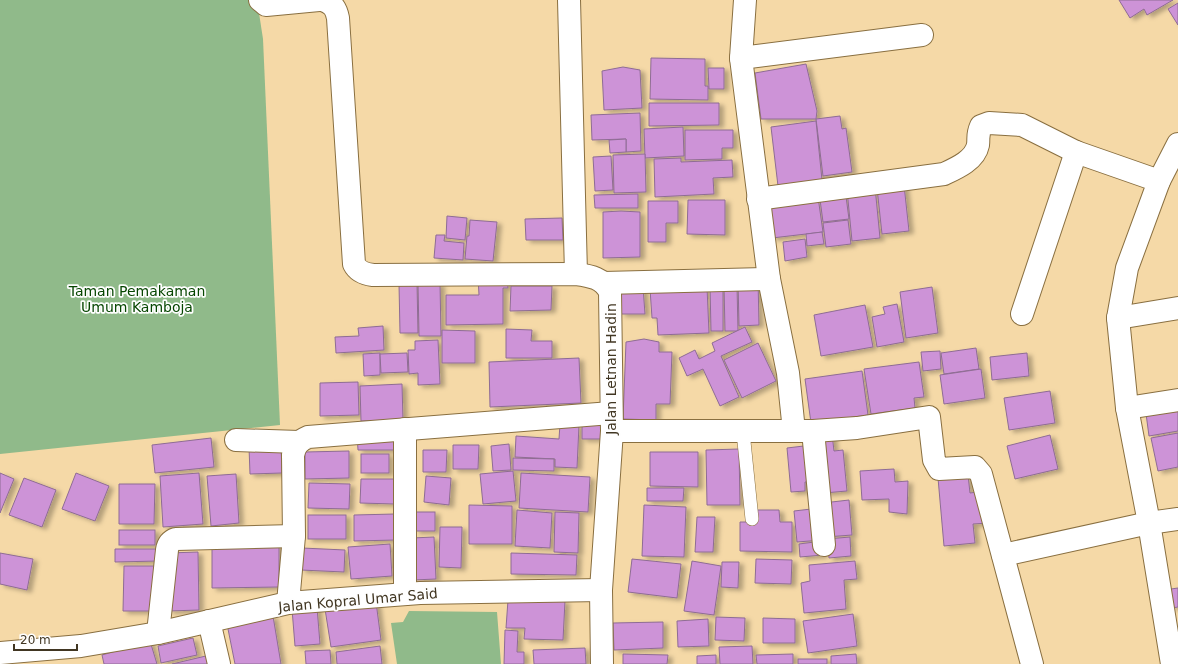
<svg xmlns="http://www.w3.org/2000/svg" width="1178" height="664" font-family="'DejaVu Sans',sans-serif">
	<style>
		.green { fill: #90ba8a }
		.building { fill: #cd93d7; stroke: #8e6c94; filter: url(#shadow) }
		.lines { fill: none; stroke-linecap: round; stroke-linejoin: round }
		.lane-casing { stroke: #896f40; stroke-width: 14 }
		.street-casing { stroke: #896f40; stroke-width: 24 }
		.lane { stroke: #fff; stroke-width: 13 }
		.street { stroke: #fff; stroke-width: 22 }
		.labels { text-anchor: middle; dominant-baseline: central; stroke-width: 3.5; stroke-linejoin: round; paint-order: stroke }
		.park-label { font-size: 14px; fill: #064600; stroke: #fefefe }
		.street-label { font-size: 14px; fill: #413622; stroke: #fefefe }
	</style>
	<defs>
		<filter id="shadow"><feDropShadow dx="4.5" dy="2.5" stdDeviation="2" flood-color="#0004"/></filter>
	</defs>
	<rect width="100%" height="100%" fill="#f5d9a7"/>
	<!-- green -->
	<g class="green">
		<path d="M0,0H257L263,39L280,425L0,454Z"/>
		<path d="M409,611L497,612L501,664H397L391,623L403,622Z"/>
	</g>
	<!-- building -->
	<g class="building">
		<path d="M1119,0H1173L1147,15L1144,9L1130,18Z"/>
		<path d="M1178,3V25L1168,9Z"/>
		<path d="M651,58L705,59V86H708V100L650,99Z"/>
		<path d="M806,64L817,111L816,119H761L755,73Z"/>
		<path d="M623,67L640,70L642,108L604,110L602,71Z"/>
		<path d="M708,68H724V89H709Z"/>
		<path d="M649,103H719V125L649,126Z"/>
		<path d="M640,113L641,151L626,152V139L592,140L591,115Z"/>
		<path d="M840,116L842,129L846,128L852,172L823,176L816,119Z"/>
		<path d="M816,121L822,180L778,186L771,127Z"/>
		<path d="M683,127L684,156L645,158L644,129Z"/>
		<path d="M685,130H733V148H722V159L685,160Z"/>
		<path d="M626,139V152L610,153L609,140Z"/>
		<path d="M645,154L646,192L614,193L613,155Z"/>
		<path d="M611,156L613,190L595,191L593,157Z"/>
		<path d="M681,158V162L732,160L733,177L713,178L714,194L655,197L654,159Z"/>
		<path d="M904,185L909,231L882,234L877,188Z"/>
		<path d="M875,187L880,238L852,241L847,190Z"/>
		<path d="M845,189L849,219L823,222L819,192Z"/>
		<path d="M638,194V208H595L594,195Z"/>
		<path d="M818,197L823,232L772,238L768,199Z"/>
		<path d="M688,200H725V235L687,234Z"/>
		<path d="M648,201H678V223H666V242H648Z"/>
		<path d="M621,211L640,212V257L603,258V212Z"/>
		<path d="M447,216L467,218L465,240L446,238Z"/>
		<path d="M562,218L563,240H526L525,219Z"/>
		<path d="M470,220L497,222L493,261L465,259L467,236H469Z"/>
		<path d="M848,220L851,244L826,247L823,223Z"/>
		<path d="M822,232L824,244L807,246L806,234Z"/>
		<path d="M436,235H445L444,241L464,243L463,260L434,258Z"/>
		<path d="M805,239L807,257L785,261L783,242Z"/>
		<path d="M507,276L508,288H503V324L446,325V295H479L478,277Z"/>
		<path d="M758,279L759,325L739,326L738,280Z"/>
		<path d="M417,283L418,333H400L399,284Z"/>
		<path d="M440,283L441,336H419L418,284Z"/>
		<path d="M511,286H552L551,310L510,311Z"/>
		<path d="M710,286H723V331H711Z"/>
		<path d="M724,286H737L738,331H725Z"/>
		<path d="M619,287H643L645,314H621Z"/>
		<path d="M707,287L709,333L658,335L657,318H652L650,289Z"/>
		<path d="M932,287L938,333L906,338L900,292Z"/>
		<path d="M897,304L904,342L877,347L872,317L885,314L883,307Z"/>
		<path d="M865,305L873,347L821,356L814,315Z"/>
		<path d="M383,326L384,350L336,353L335,337L359,336L358,328Z"/>
		<path d="M745,327L752,342L721,356L739,397L720,406L703,369L687,376L679,358L695,350L699,359L715,351L712,343Z"/>
		<path d="M506,329L532,330L531,341H552V358H506Z"/>
		<path d="M442,330L475,331V363H442Z"/>
		<path d="M644,339L659,342V352H672L670,404H656V420L623,419L626,342Z"/>
		<path d="M438,340L440,384L418,385V373L409,374L408,350H415V341Z"/>
		<path d="M758,343L776,381L742,398L724,360Z"/>
		<path d="M976,348L979,369L944,374L941,353Z"/>
		<path d="M940,351L941,369L923,371L921,352Z"/>
		<path d="M380,353V375L364,376L363,354Z"/>
		<path d="M407,353L408,372L381,373L380,354Z"/>
		<path d="M1027,353L1029,376L992,380L990,357Z"/>
		<path d="M579,358L581,403L490,407L489,362Z"/>
		<path d="M919,362L924,397L914,398L915,408L871,414L864,369Z"/>
		<path d="M981,369L985,398L944,404L940,375Z"/>
		<path d="M862,371L868,415L811,423L805,379Z"/>
		<path d="M358,382L359,415L320,416V383Z"/>
		<path d="M402,384L403,420L361,421L360,386Z"/>
		<path d="M1050,391L1055,423L1009,430L1004,398Z"/>
		<path d="M1178,401V431L1149,436L1145,406Z"/>
		<path d="M604,423V439H582V424Z"/>
		<path d="M560,424L579,425L577,468L555,467V459L515,457L516,436L559,439Z"/>
		<path d="M1178,433V467L1158,471L1151,438Z"/>
		<path d="M357,434H399V450H358Z"/>
		<path d="M832,434L834,451L843,450L847,491L824,493L818,435Z"/>
		<path d="M1050,435L1058,469L1015,479L1007,446Z"/>
		<path d="M211,438L214,467L155,473L152,445Z"/>
		<path d="M509,444L511,470L493,471L491,446Z"/>
		<path d="M281,445L282,473L250,474L249,447Z"/>
		<path d="M453,445H479L478,469H453Z"/>
		<path d="M812,445L815,481L805,482V491L791,492L787,448Z"/>
		<path d="M739,449L740,505H707L706,450Z"/>
		<path d="M423,450H447L446,472H423Z"/>
		<path d="M349,451V478L305,479V452Z"/>
		<path d="M650,452H698V487L650,486Z"/>
		<rect x="361" y="454" width="28" height="19"/>
		<path d="M513,458L554,459V471L513,470Z"/>
		<path d="M894,469L895,482L908,481L907,514L889,512V499L862,500L860,471Z"/>
		<path d="M513,471L516,501L483,504L480,474Z"/>
		<path d="M0,473L14,479L0,513Z"/>
		<path d="M76,473L109,486L95,521L62,509Z"/>
		<path d="M199,473L203,524L163,527L160,476Z"/>
		<path d="M521,473L590,477L588,512L519,508Z"/>
		<path d="M236,474L239,523L211,526L207,476Z"/>
		<path d="M968,475L970,493L985,491L989,523L973,524L975,543L944,546L938,478Z"/>
		<path d="M426,476L451,478L449,505L424,502Z"/>
		<path d="M24,478L56,490L42,527L9,515Z"/>
		<path d="M361,479H395L394,504L360,503Z"/>
		<path d="M309,483L350,484L349,509L308,508Z"/>
		<path d="M119,484H155L154,524H119Z"/>
		<path d="M647,488H684L683,501H647Z"/>
		<path d="M849,500L852,535L826,537L823,503Z"/>
		<path d="M469,505L512,506V544H469Z"/>
		<path d="M644,505L686,507L684,557L642,556Z"/>
		<path d="M820,508L822,540L797,542L794,511Z"/>
		<path d="M517,510L552,513L550,548L515,546Z"/>
		<path d="M755,510H779L780,522H792V552L740,551V522H754Z"/>
		<rect x="415" y="512" width="20" height="19"/>
		<path d="M555,512L579,513L578,553L554,552Z"/>
		<path d="M395,514L396,540L354,541V515Z"/>
		<rect x="308" y="515" width="38" height="24"/>
		<path d="M697,517H715L713,552H695Z"/>
		<path d="M440,527H462L461,568L439,567Z"/>
		<rect x="119" y="530" width="36" height="15"/>
		<path d="M434,537L436,579L413,580L412,538Z"/>
		<path d="M850,537L851,556L829,558L827,539Z"/>
		<path d="M822,541L823,555L800,557L799,544Z"/>
		<path d="M279,544V587L212,588V545Z"/>
		<path d="M390,544L392,576L351,579L348,547Z"/>
		<path d="M302,548L345,550L344,572L301,570Z"/>
		<path d="M115,549H160L159,561L115,562Z"/>
		<path d="M198,552L199,610L169,611L168,553Z"/>
		<path d="M0,553L33,559L27,590L0,584Z"/>
		<path d="M511,553L577,555L576,575L511,574Z"/>
		<path d="M632,559L681,564L677,598L628,592Z"/>
		<path d="M756,559L792,560L791,584L755,583Z"/>
		<path d="M692,561L721,566L714,615L684,611Z"/>
		<path d="M855,561L857,579L844,580L846,609L804,613L801,583L810,581L809,565Z"/>
		<path d="M722,562H739L738,588L721,587Z"/>
		<path d="M124,566H158L157,611H123Z"/>
		<path d="M1178,588V607L1172,608L1171,589Z"/>
		<path d="M508,600L565,601L563,640L524,639L525,628H506Z"/>
		<path d="M376,602L381,640L331,647L325,609Z"/>
		<path d="M317,607L320,644L295,646L292,609Z"/>
		<path d="M853,614L857,646L808,653L803,621Z"/>
		<path d="M273,616L281,664H235L227,624Z"/>
		<path d="M716,617L745,618L744,641L715,640Z"/>
		<path d="M763,618L795,619V643H763Z"/>
		<path d="M708,619L709,646L678,647L677,621Z"/>
		<path d="M663,622V648L614,650L613,623Z"/>
		<path d="M505,630L518,631L517,652H524V664H504Z"/>
		<path d="M193,638L197,655L161,663L158,646Z"/>
		<path d="M150,641L157,664H104L102,655Z"/>
		<path d="M380,646L382,664H337L336,652Z"/>
		<path d="M752,646L753,664H720L719,647Z"/>
		<path d="M585,648L586,664H534L533,650Z"/>
		<path d="M330,650L331,664H306L305,651Z"/>
		<path d="M623,654L668,655L667,664H623Z"/>
		<path d="M793,654V664H757L756,655Z"/>
		<path d="M856,654L857,664H831V656Z"/>
		<path d="M210,655L212,664H172Z"/>
		<path d="M716,655V664H697V656Z"/>
		<rect x="798" y="659" width="29" height="5"/>
	</g>
	<g class="lines">
		<defs>
			<path id="lane" d="M743,432L752,519"/>
			<g id="street">
				<path d="M260,0L266,5L319,0"/>
				<path d="M323,0C333,4 336,8 338,18L354,264C358,272 365,274 373,275L576,274C591,276 603,278 610,292L612,431L601,590L602,664"/>
				<path d="M569,0L576,274"/>
				<path d="M745,0L741,58L769,279L788,373L794,431"/>
				<path d="M741,58L922,35"/>
				<path d="M758,199L944,174C957,168 975,160 978,145C979,137 977,135 981,126L989,123L1022,125L1076,152L1159,181"/>
				<path d="M604,283L769,279"/>
				<path d="M1022,314L1076,152"/>
				<path d="M1118,318L1178,308"/>
				<path d="M1127,408L1178,400"/>
				<path d="M612,431H813L857,428L929,417L934,460L939,469L975,467L981,474L1032,664"/>
				<path d="M813,431L824,545"/>
				<path d="M236,440L299,442"/>
				<path d="M1003,555L1149,523L1178,519"/>
				<path d="M405,594V429"/>
				<path d="M288,603L294,536L293,455C295,445 299,441 308,437L611,413"/>
				<path d="M209,621L219,664"/>
				<path d="M158,633L167,550C168,544 170,541 176,539L294,536"/>
				<path d="M0,653L81,646L158,633L288,603L420,593L601,590"/>
				<path d="M1172,664L1149,523L1127,408L1118,318L1127,268L1159,181L1178,144"/>
			</g>
		</defs>
		<!-- lane casing -->
		<use href="#lane" class="lane-casing"/>
		<!-- street casing -->
		<use href="#street" class="street-casing"/>
		<!-- lane -->
		<use href="#lane" class="lane"/>
		<!-- street -->
		<use href="#street" class="street"/>
	</g>
	<g class="labels">
		<!-- park labels -->
		<g class="park-label">
			<text x="137" y="291">Taman Pemakaman<tspan x="137" dy="16">Umum Kamboja</tspan></text>
		</g>
		<!-- street labels -->
		<g class="street-label">
			<text transform="translate(611 369) rotate(-90)">Jalan Letnan Hadin</text>
			<text transform="translate(358 600) rotate(-5)">Jalan Kopral Umar Said</text>
		</g>
	</g>
	<!-- scale -->
	<path d="M14 644v6h63v-6" fill="none" stroke="#413622" stroke-width="2"/>
	<text x="20" y="644" font-size="12" fill="#413622" stroke="#fefefe" stroke-width="3" paint-order="stroke">20 m</text>
</svg>
